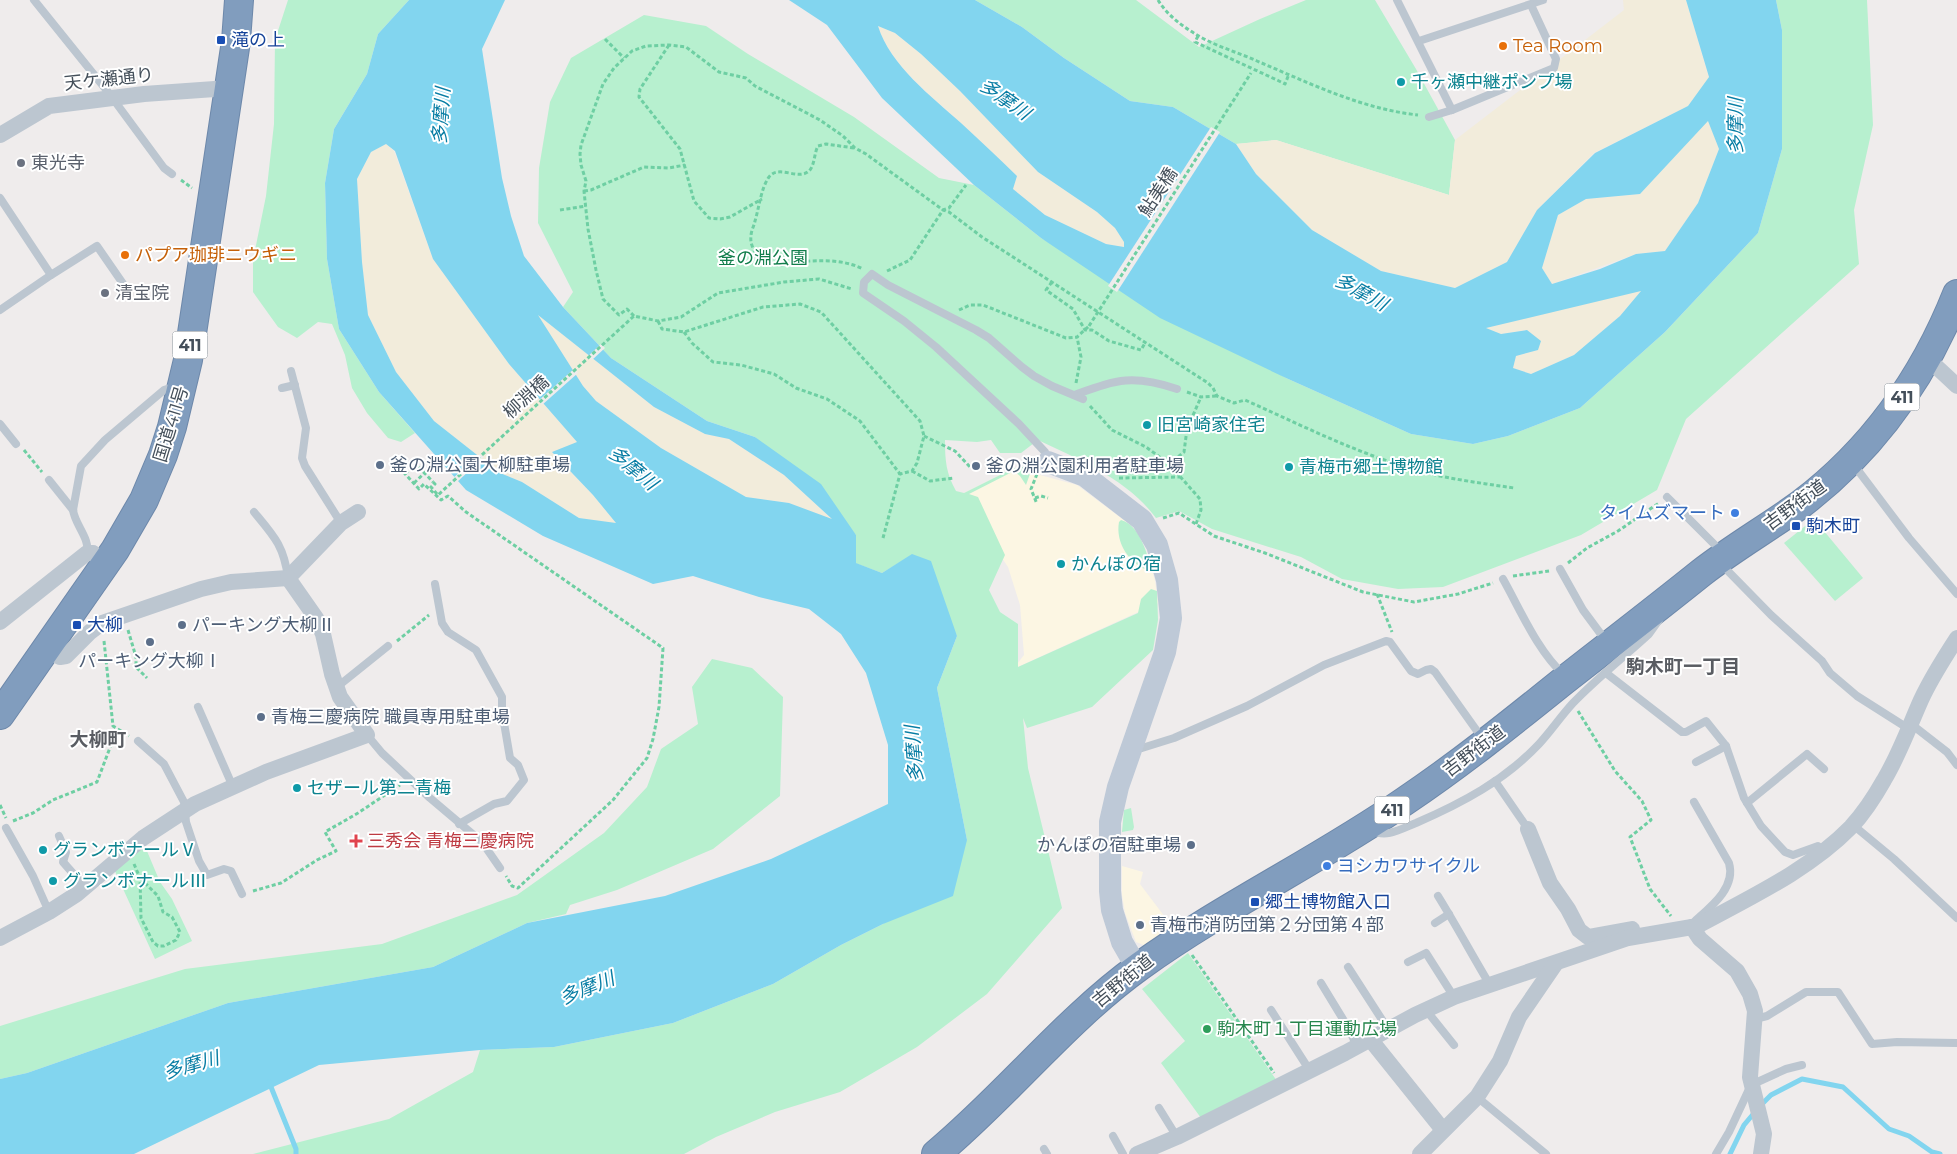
<svg xmlns="http://www.w3.org/2000/svg" width="1957" height="1154" font-family="Montserrat,'Noto Sans JP',sans-serif">
	<style>
		.commercial { fill: #fcf6e3 }
		.green { fill: #b7f0cf }
		.sand { fill: #f2ecdb }
		.water { fill: #82d5ef; fill-rule: evenodd }
		.pier { fill: #efecec }
		.lines { fill: none; stroke-linecap: round; stroke-linejoin: round }
		.stream { stroke: #82d5ef; stroke-width: 5 }
		.highway-casing { stroke: #6d88aa; stroke-width: 30 }
		.path { stroke: #6ecfa3; stroke-width: 3; stroke-dasharray: 4 2.5; stroke-linecap: butt }
		.lane { stroke: #bcc6d0; stroke-width: 8 }
		.street { stroke: #bcc6d0; stroke-width: 16 }
		.secondary { stroke: #bec9d7; stroke-width: 22 }
		.highway { stroke: #819dbe; stroke-width: 28 }
		.path-bridge { stroke: #6ecfa3; stroke-width: 3; stroke-dasharray: 4 2.5; stroke-linecap: butt }
		.transit-dot { fill: #1a4fb4; stroke: #fff; stroke-width: 2 }
		.food-dot { fill: #e8710a; stroke: #fff; stroke-width: 2 }
		.culture-dot { fill: #0f9aa8; stroke: #fff; stroke-width: 2 }
		.worship-dot { fill: #6b7280; stroke: #fff; stroke-width: 2 }
		.service-dot { fill: #5c6f8a; stroke: #fff; stroke-width: 2 }
		.shop-dot { fill: #3f7fe0; stroke: #fff; stroke-width: 2 }
		.health-dot { fill: #e0444e; stroke: #fff; stroke-width: 2 }
		.leisure-dot { fill: #2e9e5b; stroke: #fff; stroke-width: 2 }
		.labels { text-anchor: middle; dominant-baseline: central; stroke-width: 4; stroke-linejoin: round; paint-order: stroke }
		.shield { fill: #fff; stroke: #7c848c; stroke-width: 1 }
		.shield-label { font-size: 16px; font-weight: bold; fill: #444f5a }
		.transit-label { font-size: 18px; fill: #164399; stroke: #fff; text-anchor: start }
		.food-label { font-size: 18px; fill: #c56008; stroke: #fff; text-anchor: start }
		.street-label { font-size: 18px; fill: #444f5a; stroke: #fff }
		.culture-label { font-size: 18px; fill: #0d838f; stroke: #fff; text-anchor: start }
		.worship-label { font-size: 18px; fill: #5b616d; stroke: #fff; text-anchor: start }
		.park-label { font-size: 18px; fill: #127e4c; stroke: #fff }
		.service-label { font-size: 18px; fill: #4e5e75; stroke: #fff; text-anchor: start }
		.shop-label { font-size: 18px; fill: #366cbe; stroke: #fff; text-anchor: end }
		.health-label { font-size: 18px; fill: #be3a42; stroke: #fff; text-anchor: start }
		.leisure-label { font-size: 18px; fill: #27864d; stroke: #fff; text-anchor: start }
		.water-label { font-size: 19px; font-style: italic; fill: #077da4; stroke: #fff }
		.neighbourhood-label { font-size: 19px; font-weight: bold; fill: #595c62; stroke: #fff }
	</style>
	<rect width="100%" height="100%" fill="#efecec"/>
	<!-- commercial -->
	<g class="commercial">
		<path d="M1014,468L1077,485L1129,524L1134,530L1148,555L1155,581L1158,603L1013,669L1024,655L1020,605L1008,567L960,495Z"/>
		<path d="M1122,866L1143,872L1140,884L1171,925L1146,946L1136,942L1125,913L1122,895Z"/>
	</g>
	<!-- green -->
	<g class="green">
		<path d="M288,0H409L378,34L367,74L334,129L325,183L327,259L339,329L379,392L415,433L401,442L388,438L367,413L352,388L345,355L332,324L318,322L297,338L278,327L253,292V260L266,196L274,124L275,40Z"/>
		<path d="M975,0H1136L1199,47L1260,19L1306,0H1375L1416,69L1455,140L1449,195L1276,140L1236,144L1173,107L1130,101L1064,58L1022,27Z"/>
		<path d="M1776,0H1867L1873,125L1854,210L1859,264L1686,419L1657,490L1581,535L1443,587L1398,589L1342,579L1301,557L1212,529L1179,511L1156,518C1127,479 1080,460 1038,440L1021,453H1000L991,440L977,442L945,440C945,461 946,473 956,491L964,493L1014,468L1031,471L1026,485L1020,476L1014,471L969,494L978,497L1005,555L989,590L1000,612L1018,624V667L1138,613L1141,599L1151,589L1157,591L1158,620L1153,650L1092,707L1027,728L1023,718L1028,768L1062,908L987,994L917,1047L840,1092L775,1112L716,1137L684,1154H253L389,1119L473,1072L480,1050L554,1047L673,1023L773,984L841,945L883,924L967,840L937,688L957,636L912,555L882,573L855,563L856,535L755,437L707,421L611,358L563,307L573,292L538,223L539,168L550,102L571,58L644,15L706,26L748,54L854,117L939,178L974,185L1041,238L1286,378L1411,434L1473,444L1508,436L1580,408L1665,332L1758,233L1782,149V30Z"/>
		<path d="M1814,519L1863,578L1835,601L1784,543Z"/>
		<path d="M1121,520C1140,525 1147,554 1152,570L1150,571C1130,565 1115,543 1119,522Z"/>
		<path d="M712,659L752,668L783,697L780,796L713,849L617,890L570,905L566,914L527,923L433,967L228,1003L27,1073L0,1079V1026L185,969L382,944L517,895L604,833L647,787L661,749L698,724L692,687Z"/>
		<path d="M1131,808L1134,827L1133,830L1122,832L1124,810Z"/>
		<path d="M144,844L160,882L172,899L192,941L155,959L114,869Z"/>
		<path d="M1188,953L1277,1081L1201,1118L1161,1063L1185,1041L1142,989Z"/>
	</g>
	<!-- sand -->
	<g class="sand">
		<path d="M1623,0H1686L1709,78L1688,106L1594,153L1537,210L1507,262L1455,288L1381,271L1312,230L1256,174L1236,144L1276,140L1449,195L1455,140L1624,10Z"/>
		<path d="M878,26L895,33L921,54L960,91L1038,172L1097,212L1115,228L1124,242V247L1106,244L1045,215L1013,189L1017,176C998,158 980,140 961,123C931,95 891,66 878,26Z"/>
		<path d="M1708,120L1719,149L1698,203L1665,251L1636,254L1552,284L1542,268L1558,215L1586,199L1640,194Z"/>
		<path d="M386,144L394,151L433,259L509,364L578,443L552,452L593,495L617,524L579,518L522,482L500,473L434,421L396,372L368,315L362,262L357,179L371,152Z"/>
		<path d="M1642,290L1620,316L1574,355L1531,374L1513,368L1516,356L1538,350L1527,330L1501,334L1485,328Z"/>
		<path d="M536,313L654,407L705,434L729,439L784,475L833,520L789,503L746,497L661,448L596,401L583,386Z"/>
	</g>
	<!-- water -->
	<g class="water">
		<path d="M409,0H505L482,49L502,178L511,216L524,256L563,307L611,358L707,421L755,437L821,484L856,535V563L882,573L912,554L931,561L957,636L937,688L967,840L953,896L883,924L841,945L773,984L673,1023L554,1047L480,1050L319,1065L134,1154H0V1079L27,1073L228,1003L433,967L527,923L665,896L771,859L888,804V745L866,673L841,634L809,609L759,597L693,576L653,584L543,536L466,490L379,392L339,329L327,259L325,183L334,129L367,74L378,34ZM386,144L395,151L433,259L509,364L577,442L552,452L593,495L616,523L579,518L522,482L500,473L434,421L396,372L368,315L362,262L357,179L371,152ZM538,315L654,407L705,434L729,439L784,475L832,519L789,503L746,497L661,448L596,401L583,386Z"/>
		<path d="M789,0H975L1022,27L1064,58L1130,101L1173,107L1236,144L1256,174L1312,230L1381,271L1455,288L1507,262L1537,210L1595,153L1688,106L1709,77L1686,0H1776L1782,30V149L1758,233L1665,332L1580,408L1508,436L1473,444L1411,434L1286,378L1160,318L1041,238L974,185L882,98L827,25ZM878,26L895,33L921,54L960,91L1038,172L1097,212L1115,228L1124,242V247L1106,244L1045,215L1013,189L1017,176C999,158 980,141 961,123C932,97 890,65 878,26ZM1708,121L1719,149L1698,203L1665,251L1636,254L1600,269L1552,284L1542,268L1558,215L1586,199L1640,194ZM1641,291L1620,316L1574,355L1531,374L1513,368L1516,356L1538,350L1541,341L1527,330L1501,334L1486,328Z"/>
	</g>
	<!-- pier -->
	<g class="pier">
		<path d="M1211,127L1220,132L1117,292L1108,286Z"/>
		<path d="M601,344L605,348L592,360L587,357Z"/>
		<path d="M575,368L578,373L542,405L538,401Z"/>
		<path d="M480,454L484,457L456,483L452,479Z"/>
	</g>
	<g class="lines">
		<!-- stream -->
		<g class="stream">
			<path d="M269,1082L296,1149V1154"/>
			<path d="M1761,1105L1771,1095L1802,1079L1843,1087L1889,1129L1909,1136L1932,1152L1940,1154"/>
			<path d="M1730,1154L1744,1125L1755,1112"/>
		</g>
		<defs>
			<g id="highway">
				<path d="M0,715L115,550L144,500L163,455L172,427L188,360L236,41L239,0"/>
				<path d="M936,1154C1007,1095 1065,1020 1140,966C1225,905 1320,860 1405,801C1460,764 1511,723 1562,682C1608,646 1655,610 1701,573C1733,548 1768,528 1801,504C1872,450 1924,377 1957,294"/>
			</g>
		</defs>
		<!-- highway casing -->
		<use href="#highway" class="highway-casing"/>
		<!-- path -->
		<g class="path">
			<path d="M1158,0C1167,15 1182,26 1197,35C1215,46 1237,52 1257,61C1309,83 1362,109 1418,115"/>
			<path d="M1198,36L1195,42L1279,81L1285,84L1289,74"/>
			<path d="M605,39L624,58"/>
			<path d="M669,45L640,89L639,97L680,149L694,201L709,218L720,219L730,217L762,199"/>
			<path d="M854,148L826,144L818,146C814,153 815,165 809,171C798,181 779,164 769,177C761,188 759,208 755,221C754,226 751,231 751,236C749,249 762,264 776,265C783,266 792,263 799,262C820,260 843,259 863,269"/>
			<path d="M181,180L192,188"/>
			<path d="M584,191L591,190L644,167L669,168L685,165"/>
			<path d="M560,210L586,206"/>
			<path d="M887,271L910,260L943,210L949,208L966,185"/>
			<path d="M1052,282L1046,290L1073,309L1085,330H1092L1109,341L1141,350L1145,343"/>
			<path d="M959,310L970,305H983L1066,338L1077,337L1089,326"/>
			<path d="M634,316L627,309L619,315L603,299L596,270L588,229L584,191L586,181L581,165L580,154L581,145L603,84L614,68L632,51L646,46L669,45L686,47L719,72L746,78L755,86L820,120L843,136L855,148L866,154L943,210L949,212L982,237L1208,383L1213,388L1217,396L1234,403L1245,400C1301,425 1356,453 1416,470C1447,479 1481,483 1514,488"/>
			<path d="M658,321L662,329L684,332L763,307L800,304L821,312L920,421L924,436L917,463L912,471L900,474L883,538"/>
			<path d="M684,332L692,343L713,362L741,365L774,374L796,388L827,399L860,421L900,474"/>
			<path d="M1076,383L1081,357L1077,337"/>
			<path d="M1187,392L1201,397L1217,396"/>
			<path d="M1090,406L1112,430L1146,447L1169,464"/>
			<path d="M924,436L955,451L971,468"/>
			<path d="M24,450L42,472"/>
			<path d="M1019,462L1023,468"/>
			<path d="M395,468L397,465L419,489L424,484L441,500L448,496L466,512L663,648L659,707L653,739L647,758L613,800L518,888L512,886L506,876"/>
			<path d="M912,471L930,481L954,478"/>
			<path d="M405,474L416,464L419,467"/>
			<path d="M1037,474L1031,489L1037,504"/>
			<path d="M1119,478L1180,477"/>
			<path d="M433,482L435,484L431,487L438,495L634,316L658,321L681,317L718,293L784,282L819,279L852,289"/>
			<path d="M414,483L435,463"/>
			<path d="M1035,498L1041,496L1048,498"/>
			<path d="M1163,518L1179,513L1214,536L1265,553L1363,592L1414,602L1458,594L1493,583"/>
			<path d="M1196,524L1201,510L1200,499L1169,464L1184,452L1187,429L1201,397"/>
			<path d="M1568,563L1587,548L1618,531L1659,503"/>
			<path d="M1513,576L1549,571"/>
			<path d="M1377,594L1392,632"/>
			<path d="M128,630L136,657V667L147,678"/>
			<path d="M104,641L113,726L129,736"/>
			<path d="M397,641L429,615"/>
			<path d="M1578,711L1615,771L1642,801L1651,820L1630,837L1650,889L1671,916"/>
			<path d="M0,805L6,818"/>
			<path d="M13,821L33,813L53,800L97,782L117,729"/>
			<path d="M134,864L140,878L141,918L153,942L158,946H164L176,940L180,932L172,917L163,912L158,896L140,878"/>
			<path d="M253,891L281,883L317,860L336,851L325,832L358,813L400,785"/>
			<path d="M1192,955L1274,1073"/>
		</g>
		<!-- lane -->
		<g class="lane">
			<path d="M34,0L108,92L164,168L172,174"/>
			<path d="M1397,0L1452,110"/>
			<path d="M1419,41L1543,0"/>
			<path d="M1429,117L1452,110L1554,68L1556,59L1531,5"/>
			<path d="M0,198L51,275L0,310"/>
			<path d="M51,275L97,246L126,288"/>
			<path d="M291,371L306,428L302,458L305,466L341,523"/>
			<path d="M282,388L295,385"/>
			<path d="M1074,395C1117,380 1131,374 1177,389"/>
			<path d="M0,424L16,444"/>
			<path d="M1047,460L1045,452L1019,424L936,347L904,321L863,293L864,282L872,274L888,285L976,330L989,338L1022,367L1034,376L1052,386L1083,399"/>
			<path d="M1854,465L1909,538L1957,594"/>
			<path d="M49,480L73,510"/>
			<path d="M1667,497L1722,552"/>
			<path d="M254,512C274,536 284,546 288,578"/>
			<path d="M87,553C90,538 75,525 73,510L81,466L105,440L164,390L176,386"/>
			<path d="M1722,565L1771,615L1822,661L1830,673L1857,696L1909,729"/>
			<path d="M1560,569L1583,610L1606,641"/>
			<path d="M1503,579C1521,611 1537,650 1564,675"/>
			<path d="M435,584L442,623L448,632L476,650L502,697V711L510,758L518,765L524,780L507,801L494,804L459,824"/>
			<path d="M1606,673L1682,732H1686L1706,721L1726,746L1744,798L1761,826L1785,852L1793,855L1818,846L1824,850"/>
			<path d="M337,687L388,646"/>
			<path d="M198,707L233,787"/>
			<path d="M1911,724L1947,752L1957,765"/>
			<path d="M367,735L382,753L430,798L482,842L500,868"/>
			<path d="M138,741L164,764L184,802L186,822L199,861L207,875L224,869L231,871L242,894"/>
			<path d="M1134,747L1142,748L1174,738L1247,706L1324,665L1386,641L1390,642L1411,671L1418,674L1426,670L1431,669L1435,672L1482,738"/>
			<path d="M1696,762L1726,746"/>
			<path d="M1495,781L1528,829"/>
			<path d="M1694,802L1729,863C1736,887 1712,906 1696,920"/>
			<path d="M1747,803L1807,754L1824,769"/>
			<path d="M1853,825L1894,859L1957,918"/>
			<path d="M6,828L33,876L49,912"/>
			<path d="M1373,830C1385,839 1403,828 1416,823C1462,803 1504,781 1539,744C1551,731 1561,716 1573,703C1597,678 1624,657 1649,634L1659,620"/>
			<path d="M59,836L66,852L63,862L85,887"/>
			<path d="M1438,896C1456,925 1472,955 1490,985"/>
			<path d="M1435,923L1449,914"/>
			<path d="M1408,962L1426,953L1454,997"/>
			<path d="M1348,967L1388,1029"/>
			<path d="M1321,983L1349,1029L1357,1047"/>
			<path d="M1271,1010L1310,1071"/>
			<path d="M1426,1010L1454,1045"/>
			<path d="M1755,1019L1767,1016L1806,992H1838L1872,1044L1897,1042L1957,1043"/>
			<path d="M1477,1097L1546,1154"/>
			<path d="M1159,1108L1177,1137"/>
			<path d="M1113,1136L1123,1154"/>
			<path d="M1044,1149L1047,1154"/>
			<path d="M1716,1154L1729,1132L1751,1085L1786,1069L1802,1065"/>
		</g>
		<!-- street -->
		<g class="street">
			<path d="M0,135L49,106L144,94L229,88"/>
			<path d="M1927,358L1957,386"/>
			<path d="M0,622L87,553H93L106,562"/>
			<path d="M46,649L60,657L66,656L90,632L102,623L201,589L231,582L288,578L341,523L358,512"/>
			<path d="M1528,829L1550,883L1568,909L1579,930L1588,937L1632,929"/>
			<path d="M1692,927L1700,939L1737,971L1750,994L1755,1011L1750,1077L1764,1134L1761,1154"/>
			<path d="M0,938L49,912L77,894L143,838L195,804L266,772L367,735L340,697L332,674L323,634L316,618L288,578"/>
			<path d="M1370,1039L1443,1130"/>
			<path d="M1137,1154L1177,1137L1345,1053L1415,1015L1454,997L1628,938L1692,927L1701,924C1753,896 1810,869 1851,827C1864,813 1875,796 1884,780C1899,755 1909,727 1921,700C1931,678 1944,658 1957,638"/>
			<path d="M1420,1154L1477,1097L1500,1061L1519,1017L1556,963"/>
		</g>
		<!-- secondary -->
		<path class="secondary" d="M1048,462L1085,476L1142,520L1157,545L1167,580L1171,618L1165,652L1118,787L1110,822V891L1112,910L1122,942L1137,968"/>
		<!-- highway -->
		<use href="#highway" class="highway"/>
		<!-- path-bridge -->
		<g class="path-bridge">
			<path d="M1089,326L1251,73"/>
			<path d="M419,467L433,482"/>
		</g>
	</g>
	<!-- markers -->
	<g class="transit-dot">
		<rect x="216" y="35" width="10" height="10" rx="2.5"/>
		<rect x="1791" y="521" width="10" height="10" rx="2.5"/>
		<rect x="72" y="620" width="10" height="10" rx="2.5"/>
		<rect x="1250" y="897" width="10" height="10" rx="2.5"/>
	</g>
	<g class="food-dot">
		<circle cx="1503" cy="46" r="5"/>
		<circle cx="125" cy="255" r="5"/>
	</g>
	<g class="culture-dot">
		<circle cx="1401" cy="82" r="5"/>
		<circle cx="1147" cy="425" r="5"/>
		<circle cx="1289" cy="467" r="5"/>
		<circle cx="1061" cy="564" r="5"/>
		<circle cx="297" cy="788" r="5"/>
		<circle cx="43" cy="850" r="5"/>
		<circle cx="53" cy="881" r="5"/>
	</g>
	<g class="worship-dot">
		<circle cx="21" cy="163" r="5"/>
		<circle cx="105" cy="293" r="5"/>
	</g>
	<g class="service-dot">
		<circle cx="380" cy="465" r="5"/>
		<circle cx="976" cy="466" r="5"/>
		<circle cx="182" cy="625" r="5"/>
		<circle cx="150" cy="642" r="5"/>
		<circle cx="261" cy="717" r="5"/>
		<circle cx="1191" cy="845" r="5"/>
		<circle cx="1140" cy="925" r="5"/>
	</g>
	<g class="shop-dot">
		<circle cx="1735" cy="513" r="5"/>
		<circle cx="1327" cy="866" r="5"/>
	</g>
	<path class="health-dot" d="M353.5 833.5h5v5h5v5h-5v5h-5v-5h-5v-5h5z"/>
	<circle class="leisure-dot" cx="1207" cy="1029" r="5"/>
	<g class="labels">
		<!-- shield labels -->
		<g class="shield">
			<rect x="172.5" y="331.5" width="35" height="27" rx="4"/>
			<rect x="1884.5" y="383.5" width="35" height="27" rx="4"/>
			<rect x="1374.5" y="796.5" width="35" height="27" rx="4"/>
		</g>
		<g class="shield-label">
			<text x="190" y="345">411</text>
			<text x="1902" y="397">411</text>
			<text x="1392" y="810">411</text>
		</g>
		<!-- transit labels -->
		<g class="transit-label">
			<text x="231" y="40">滝の上</text>
			<text x="1806" y="526">駒木町</text>
			<text x="87" y="625">大柳</text>
			<text x="1265" y="902">郷土博物館入口</text>
		</g>
		<!-- food labels -->
		<g class="food-label">
			<text x="1513" y="46">Tea Room</text>
			<text x="135" y="255">パプア珈琲ニウギニ</text>
		</g>
		<!-- street labels -->
		<g class="street-label">
			<text transform="translate(109 79) rotate(-6)">天ケ瀬通り</text>
			<text transform="translate(1158 192) rotate(-57)">鮎美橋</text>
			<text transform="translate(526 397) rotate(-42)">柳淵橋</text>
			<text transform="translate(171 424) rotate(-73)">国道411号</text>
			<text transform="translate(1795 505) rotate(-36)">吉野街道</text>
			<text transform="translate(1474 751) rotate(-37)">吉野街道</text>
			<text transform="translate(1123 981) rotate(-39)">吉野街道</text>
		</g>
		<!-- culture labels -->
		<g class="culture-label">
			<text x="1411" y="82">千ヶ瀬中継ポンプ場</text>
			<text x="1157" y="425">旧宮崎家住宅</text>
			<text x="1299" y="467">青梅市郷土博物館</text>
			<text x="1071" y="564">かんぽの宿</text>
			<text x="307" y="788">セザール第二青梅</text>
			<text x="53" y="850">グランボナールⅤ</text>
			<text x="63" y="881">グランボナールⅢ</text>
		</g>
		<!-- worship labels -->
		<g class="worship-label">
			<text x="31" y="163">東光寺</text>
			<text x="115" y="293">清宝院</text>
		</g>
		<!-- park labels -->
		<g class="park-label">
			<text x="763" y="258">釜の淵公園</text>
		</g>
		<!-- service labels -->
		<g class="service-label">
			<text x="390" y="465">釜の淵公園大柳駐車場</text>
			<text x="986" y="466">釜の淵公園利用者駐車場</text>
			<text x="192" y="625">パーキング大柳Ⅱ</text>
			<text x="150" y="661" text-anchor="middle">パーキング大柳Ⅰ</text>
			<text x="271" y="717">青梅三慶病院 職員専用駐車場</text>
			<text x="1181" y="845" text-anchor="end">かんぽの宿駐車場</text>
			<text x="1150" y="925">青梅市消防団第２分団第４部</text>
		</g>
		<!-- shop labels -->
		<g class="shop-label">
			<text x="1725" y="513">タイムズマート</text>
			<text x="1337" y="866" text-anchor="start">ヨシカワサイクル</text>
		</g>
		<!-- health labels -->
		<g class="health-label">
			<text x="367" y="841">三秀会 青梅三慶病院</text>
		</g>
		<!-- leisure labels -->
		<g class="leisure-label">
			<text x="1217" y="1029">駒木町１丁目運動広場</text>
		</g>
		<!-- water labels -->
		<g class="water-label">
			<text transform="translate(1005 99) rotate(35)">多摩川</text>
			<text transform="translate(441 116) rotate(-86)">多摩川</text>
			<text transform="translate(1735 126) rotate(-90)">多摩川</text>
			<text transform="translate(1361 292) rotate(29)">多摩川</text>
			<text transform="translate(633 468) rotate(40)">多摩川</text>
			<text transform="translate(914 754) rotate(-94)">多摩川</text>
			<text transform="translate(587 988) rotate(-22)">多摩川</text>
			<text transform="translate(191 1065) rotate(-16)">多摩川</text>
		</g>
		<!-- neighbourhood labels -->
		<g class="neighbourhood-label">
			<text x="1683" y="666">駒木町一丁目</text>
			<text x="98" y="739">大柳町</text>
		</g>
	</g>
</svg>
